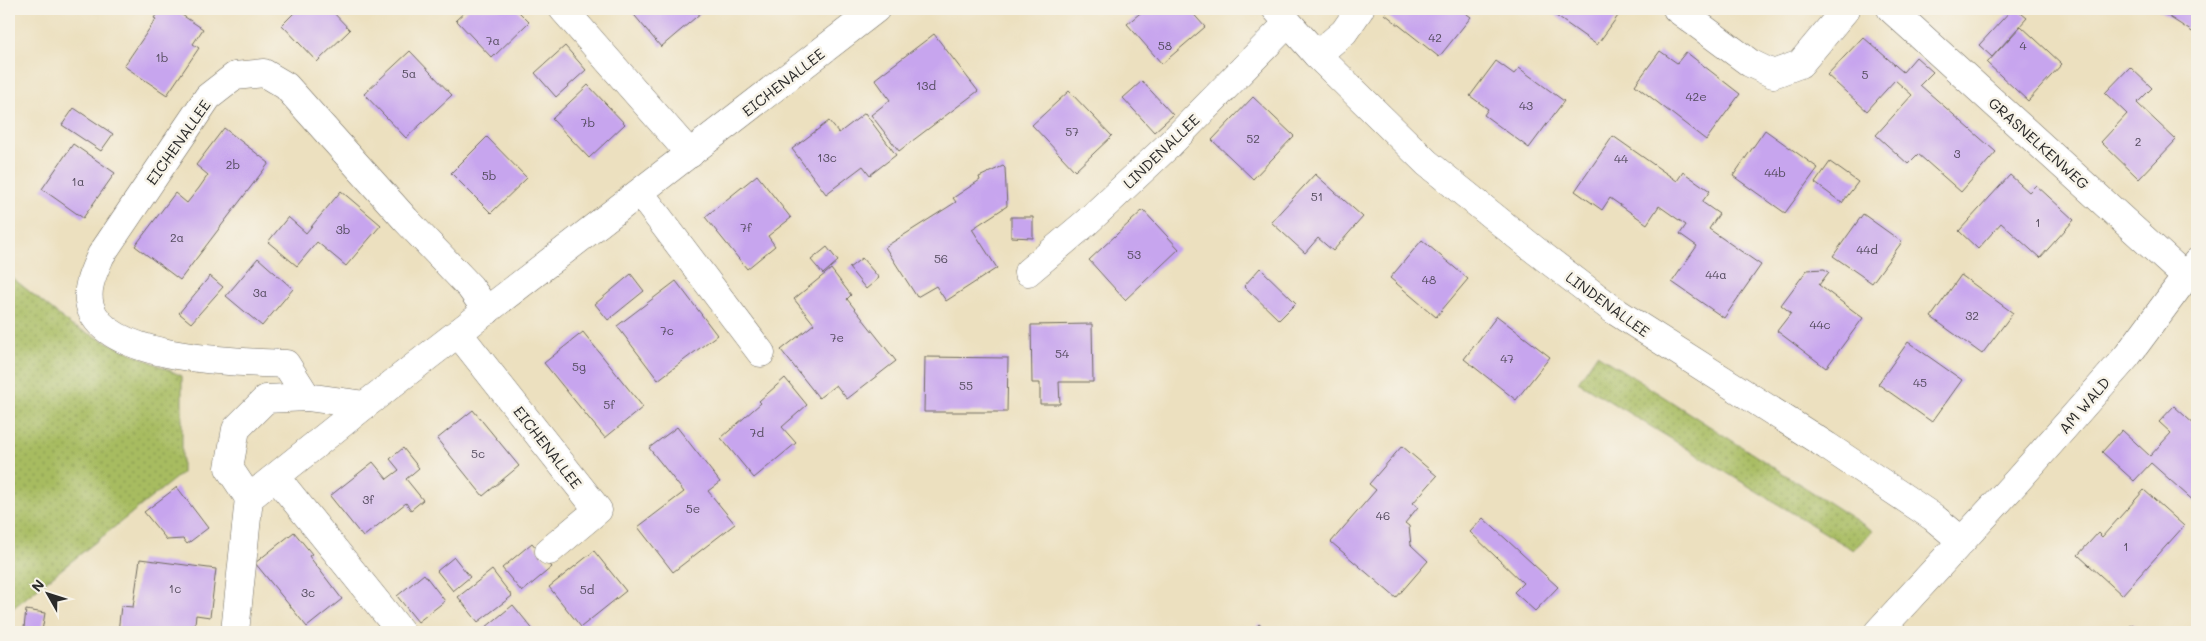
<svg xmlns="http://www.w3.org/2000/svg" width="2206" height="641" font-family="Mali,sans-serif">
	<style>
		.grass { fill: url(#grass-dots); stroke: #697446 }
		.building { fill: #c7a5ee }
		.lines { fill: none; stroke-linecap: round; stroke-linejoin: round }
		.minor-casing { stroke: #6f6a5f; stroke-width: 29 }
		.minor { stroke: #fff; stroke-width: 28 }
		.labels { text-anchor: middle; dominant-baseline: central; stroke-width: 5; stroke-linejoin: round; paint-order: stroke }
		.number-label { font-size: 12px; fill: #524a5c }
		.street-label { font-size: 15px; fill: #2b2b2b; stroke: #f7f3e8 }
	</style>
	<defs>
		<pattern id="grass-dots" width="8" height="8" patternUnits="userSpaceOnUse" patternTransform="scale(1.25)"><rect width="8" height="8" fill="#a7bc61"/><path d="M2 2h.1M6 6h.1" fill="none" stroke="#889950" stroke-width="1.8" stroke-linecap="round"/></pattern>
	</defs>
	<rect width="100%" height="100%" fill="#f7f3e8"/>
	<filter id="ink" filterUnits="userSpaceOnUse"><feTurbulence type="fractalNoise" baseFrequency=".02" numOctaves="2"/><feDisplacementMap in="SourceGraphic" scale="10" xChannelSelector="R" yChannelSelector="G"/><feConvolveMatrix kernelMatrix="1 2 1 2 8 2 1 2 1" color-interpolation-filters="sRGB"/></filter>
	<filter id="wash" filterUnits="userSpaceOnUse"><feTurbulence type="fractalNoise" baseFrequency=".0096" numOctaves="4" result="noise"/><feDisplacementMap in="SourceGraphic" scale="20" xChannelSelector="R" yChannelSelector="G"/><feGaussianBlur stdDeviation="1.12" result="paint"/><feColorMatrix in="noise" values="0 0 0 0 0 0 0 0 0 0 0 0 0 0 0 0 0 1.4 0 .05"/><feComposite in="paint" operator="in"/></filter>
	<g filter="url(#wash)">
		<rect width="100%" height="100%" fill="#ece0bf"/>
		<!-- grass -->
		<g class="grass">
			<path d="M9,275L72,326L182,376V473L13,608L9,632Z"/>
			<path d="M1597,354L1873,531L1853,550L1578,382Z"/>
		</g>
		<g id="blocks">
			<!-- building -->
			<g class="building">
				<path d="M160,9H173L203,29L193,44L199,48L167,95L124,66L156,19L154,18Z"/>
				<path d="M298,9H330L350,30L317,62L282,25Z"/>
				<path d="M468,9H516L529,22L492,58L456,20Z"/>
				<path d="M632,9H699L702,12L661,47L630,10Z"/>
				<path d="M1145,9H1189L1205,27L1162,64L1127,24Z"/>
				<path d="M1389,9H1460L1471,17L1439,57L1385,14Z"/>
				<path d="M1551,9H1623L1597,45L1549,11Z"/>
				<path d="M2012,9H2016L2027,18L1992,57L1979,45Z"/>
				<path d="M2157,9H2197V35Z"/>
				<path d="M2021,26L2062,64L2028,101L1987,63Z"/>
				<path d="M934,34L978,91L899,151L871,115L890,100L875,79Z"/>
				<path d="M1863,37L1903,72L1916,57L1933,72L1920,85L1996,152L1961,192L1918,154L1908,164L1876,135L1912,95L1895,80L1867,111L1827,75Z"/>
				<path d="M565,46L586,70L556,97L535,73Z"/>
				<path d="M410,51L452,95L406,138L364,94Z"/>
				<path d="M1660,51L1677,63L1686,52L1740,94L1706,140L1635,85Z"/>
				<path d="M1496,61L1514,74L1519,68L1564,101L1529,148L1484,115L1488,109L1470,96Z"/>
				<path d="M2130,67L2152,88L2137,103L2176,140L2139,179L2101,142L2127,114L2105,93Z"/>
				<path d="M1142,81L1173,115L1154,132L1123,98Z"/>
				<path d="M588,85L625,124L589,158L552,119Z"/>
				<path d="M1069,91L1112,136L1075,171L1032,125Z"/>
				<path d="M1253,97L1294,136L1253,179L1212,140Z"/>
				<path d="M74,108L113,134L101,151L62,125Z"/>
				<path d="M865,113L896,155L870,175L863,166L826,194L792,149L829,121L839,133Z"/>
				<path d="M224,128L269,163L180,280L135,246L175,193L187,203L199,188L208,175L196,165Z"/>
				<path d="M1765,130L1818,168L1785,213L1733,176Z"/>
				<path d="M1613,136L1677,181L1683,172L1710,191L1702,202L1719,214L1709,229L1761,265L1724,318L1672,282L1697,246L1680,234L1686,225L1659,206L1647,224L1610,198L1602,210L1575,191Z"/>
				<path d="M487,137L527,178L491,213L451,173Z"/>
				<path d="M73,144L115,173L83,218L42,189Z"/>
				<path d="M1830,162L1858,182L1842,203L1815,183Z"/>
				<path d="M1003,166L1005,168L1007,206L972,229L997,268L946,301L936,286L917,297L885,247L956,202L953,198L980,180L979,177Z"/>
				<path d="M1315,174L1363,217L1333,251L1318,238L1305,253L1271,222Z"/>
				<path d="M757,175L791,218L768,236L775,246L747,269L705,217Z"/>
				<path d="M2010,175L2029,192L2036,185L2074,220L2040,258L2001,223L1978,249L1959,231Z"/>
				<path d="M341,191L381,225L346,266L317,242L297,266L268,242L288,217L306,233Z"/>
				<path d="M1143,210L1179,249L1125,300L1089,260Z"/>
				<path d="M1863,214L1902,242L1872,283L1833,256Z"/>
				<path d="M1011,217H1033V238L1011,237Z"/>
				<path d="M1422,240L1468,279L1436,317L1390,278Z"/>
				<path d="M827,247L838,261L823,274L811,260Z"/>
				<path d="M258,258L293,289L262,326L226,296Z"/>
				<path d="M862,258L879,278L866,289L849,268Z"/>
				<path d="M1260,268L1296,303L1279,320L1244,286Z"/>
				<path d="M831,269L851,295L847,299L896,361L847,399L836,385L819,398L781,350L814,324L794,299Z"/>
				<path d="M1824,269L1829,272L1819,285L1863,318L1826,368L1777,331L1791,313L1781,305L1807,270Z"/>
				<path d="M631,274L644,291L608,320L595,304Z"/>
				<path d="M1961,275L2013,313L1982,354L1931,317Z"/>
				<path d="M210,276L223,287L191,323L179,313Z"/>
				<path d="M676,281L717,335L658,380L617,326Z"/>
				<path d="M1497,316L1550,357L1516,400L1464,359Z"/>
				<path d="M1092,324L1093,382H1059L1060,404H1040V383H1032L1031,325Z"/>
				<path d="M583,332L643,407L605,438L544,363Z"/>
				<path d="M1908,342L1962,380L1932,422L1878,384Z"/>
				<path d="M925,357L1008,358L1007,412H924Z"/>
				<path d="M785,378L807,405L782,427L796,443L754,478L721,438L761,403L759,401Z"/>
				<path d="M2174,406L2197,427V504L2151,463L2134,481L2102,452L2122,430L2150,456L2171,433L2159,422Z"/>
				<path d="M473,410L519,466L483,496L437,439Z"/>
				<path d="M677,427L720,482L708,491L735,524L673,572L638,527L684,492L649,448Z"/>
				<path d="M1402,446L1437,476L1413,503L1418,507L1405,523L1409,526L1411,545L1428,561L1396,598L1331,542L1376,490L1369,484Z"/>
				<path d="M403,448L419,468L406,479L423,500L411,510L406,503L363,537L330,496L373,462L387,479L399,470L390,459Z"/>
				<path d="M177,487L208,528L187,544L183,539L167,540L144,512Z"/>
				<path d="M2144,490L2184,526L2122,595L2078,555L2098,533L2102,537Z"/>
				<path d="M1483,518L1558,587L1535,611L1514,592L1523,583L1470,532Z"/>
				<path d="M294,532L312,554L309,556L342,599L307,627L255,563Z"/>
				<path d="M532,543L552,567L522,592L502,568Z"/>
				<path d="M594,551L626,591L581,627L549,587Z"/>
				<path d="M454,557L470,577L453,591L437,571Z"/>
				<path d="M140,559L216,569L210,617L196,615L194,632H118L121,606L133,607Z"/>
				<path d="M492,570L512,596L478,622L458,597Z"/>
				<path d="M424,574L445,601L418,622L397,596Z"/>
				<path d="M513,605L535,632H480Z"/>
				<path d="M26,610L45,613L42,631L24,628Z"/>
				<path d="M1259,624L1269,632H1252Z"/>
				<path d="M2132,624L2141,632H2125Z"/>
			</g>
		</g>
	</g>
	<g filter="url(#ink)">
		<use href="#blocks" fill-opacity="0" stroke="#6f6a5f" stroke-width="1"/>
		<g class="lines">
			<defs>
				<g id="minor">
					<path d="M563,9L690,154"/>
					<path d="M1276,9L1317,55L1427,163L1535,250L1615,311L1827,446L1933,517L1962,541"/>
					<path d="M1677,9L1750,63L1773,74L1800,64L1846,9"/>
					<path d="M1891,9L2187,278"/>
					<path d="M1317,55L1344,32L1360,9"/>
					<path d="M640,193L761,353"/>
					<path d="M1028,272L1087,222L1170,144L1288,23"/>
					<path d="M458,333L598,510L549,551"/>
					<path d="M307,397L286,364C240,362 105,361 90,306C85,288 94,271 101,255L208,97L235,76L264,73L286,86L406,220L470,287L487,311"/>
					<path d="M276,477L401,632"/>
					<path d="M249,498L229,468L236,429L266,399L307,397L365,405"/>
					<path d="M235,632L249,498L365,405L876,9"/>
					<path d="M1878,632L2017,481L2127,356L2197,262"/>
				</g>
			</defs>
			<!-- minor casing -->
			<use href="#minor" class="minor-casing"/>
			<!-- minor -->
			<use href="#minor" class="minor"/>
		</g>
	</g>
	<g class="labels">
		<!-- number labels -->
		<g class="number-label">
			<text x="1435" y="37">42</text>
			<text x="493" y="40">7a</text>
			<text x="1165" y="45">58</text>
			<text x="2023" y="45">4</text>
			<text x="162" y="57">1b</text>
			<text x="409" y="73">5a</text>
			<text x="1865" y="74">5</text>
			<text x="926" y="85">13d</text>
			<text x="1696" y="96">42e</text>
			<text x="1526" y="105">43</text>
			<text x="588" y="122">7b</text>
			<text x="1072" y="131">57</text>
			<text x="1253" y="138">52</text>
			<text x="2138" y="141">2</text>
			<text x="1957" y="153">3</text>
			<text x="827" y="157">13c</text>
			<text x="1621" y="158">44</text>
			<text x="233" y="164">2b</text>
			<text x="1775" y="172">44b</text>
			<text x="489" y="175">5b</text>
			<text x="78" y="181">1a</text>
			<text x="1317" y="196">51</text>
			<text x="2038" y="222">1</text>
			<text x="746" y="227">7f</text>
			<text x="343" y="229">3b</text>
			<text x="177" y="237">2a</text>
			<text x="1867" y="249">44d</text>
			<text x="1134" y="254">53</text>
			<text x="941" y="258">56</text>
			<text x="1716" y="274">44a</text>
			<text x="1429" y="279">48</text>
			<text x="260" y="292">3a</text>
			<text x="1972" y="315">32</text>
			<text x="1820" y="324">44c</text>
			<text x="667" y="330">7c</text>
			<text x="837" y="337">7e</text>
			<text x="1062" y="353">54</text>
			<text x="1507" y="358">47</text>
			<text x="579" y="366">5g</text>
			<text x="1920" y="382">45</text>
			<text x="966" y="385">55</text>
			<text x="609" y="404">5f</text>
			<text x="757" y="432">7d</text>
			<text x="478" y="453">5c</text>
			<text x="368" y="499">3f</text>
			<text x="693" y="508">5e</text>
			<text x="1383" y="515">46</text>
			<text x="2126" y="546">1</text>
			<text x="175" y="588">1c</text>
			<text x="587" y="589">5d</text>
			<text x="308" y="592">3c</text>
		</g>
		<!-- street labels -->
		<g class="street-label">
			<text transform="translate(783 82) rotate(-38)">EICHENALLEE</text>
			<text transform="translate(178 142) rotate(-55)">EICHENALLEE</text>
			<text transform="translate(2039 143) rotate(42)">GRASNELKENWEG</text>
			<text transform="translate(1161 151) rotate(-44)">LINDENALLEE</text>
			<text transform="translate(1608 304) rotate(36)">LINDENALLEE</text>
			<text transform="translate(2084 405) rotate(-49)">AM WALD</text>
			<text transform="translate(548 447) rotate(52)">EICHENALLEE</text>
		</g>
	</g>
	<!-- margin -->
	<rect width="2206" height="641" fill="none" stroke="#f7f3e8" stroke-width="30"/>
	<!-- north arrow -->
	<g transform="translate(48 594) rotate(309)" stroke="#f7f3e8" stroke-width="4" paint-order="stroke">
	<path d="M0-4L9 19L0 12L-9 19Z" fill="#2b2b2b"/>
	<text y="-8" font-size="14" font-weight="bold" text-anchor="middle" fill="#2b2b2b">N</text>
	</g>
</svg>
